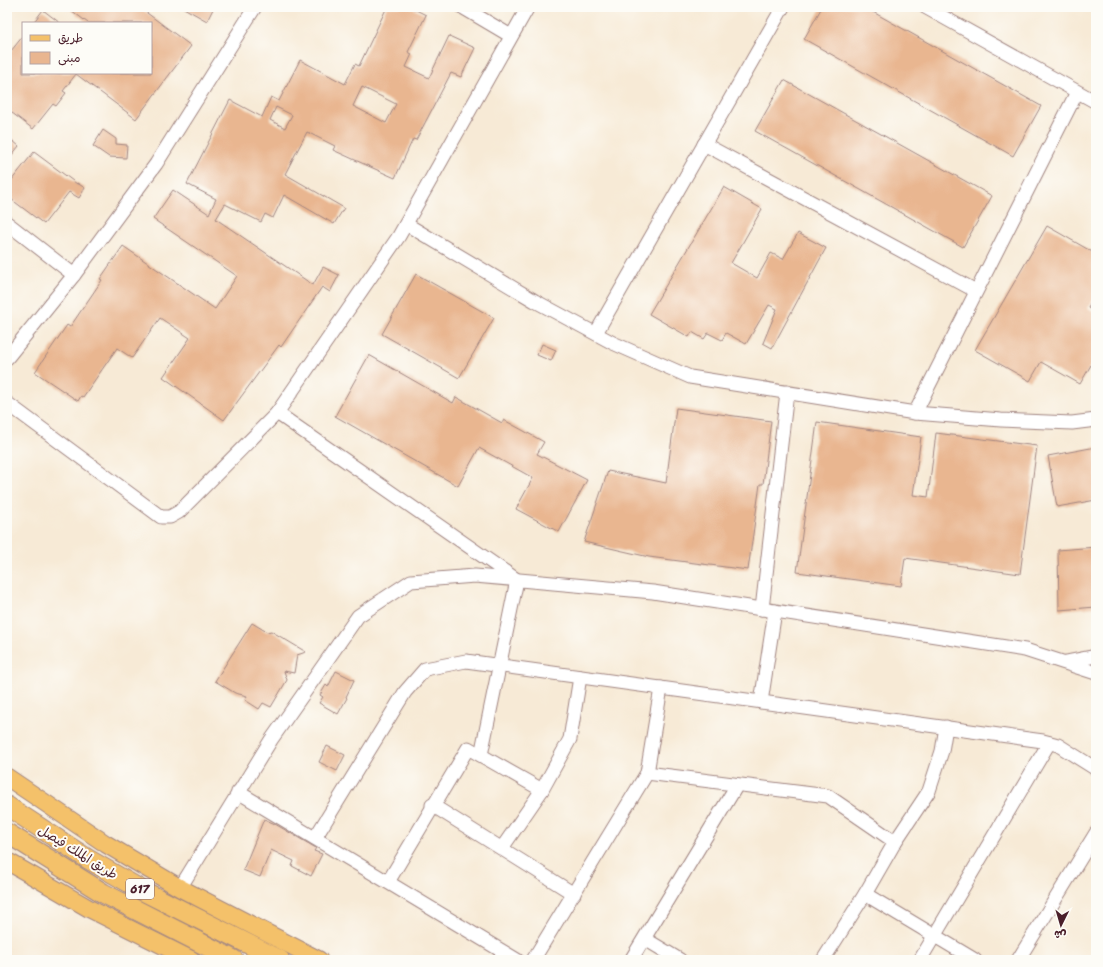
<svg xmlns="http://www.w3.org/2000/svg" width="1103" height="967" font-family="Sriracha,'Playpen Sans Arabic',sans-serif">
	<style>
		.building { fill: #e9b690; fill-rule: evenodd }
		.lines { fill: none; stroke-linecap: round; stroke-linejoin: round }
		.minor-casing { stroke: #a08480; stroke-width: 15 }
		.major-casing { stroke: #a08480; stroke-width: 19 }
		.highway-casing { stroke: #a08480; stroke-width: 21 }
		.minor { stroke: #fff; stroke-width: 13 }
		.major { stroke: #f4c16a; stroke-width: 17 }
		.highway { stroke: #f4c16a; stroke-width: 19 }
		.labels { text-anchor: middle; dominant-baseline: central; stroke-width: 4; stroke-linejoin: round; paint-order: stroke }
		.shield { fill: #fdfcf7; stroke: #806168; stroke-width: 1 }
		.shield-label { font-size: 12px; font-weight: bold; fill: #4a1f2b }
		.street-label { font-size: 13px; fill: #4a1f2b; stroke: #fdfcf7 }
	</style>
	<rect width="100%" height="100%" fill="#fdfcf7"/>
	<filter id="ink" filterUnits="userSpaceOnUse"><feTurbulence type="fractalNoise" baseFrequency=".025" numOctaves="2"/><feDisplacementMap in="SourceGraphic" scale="8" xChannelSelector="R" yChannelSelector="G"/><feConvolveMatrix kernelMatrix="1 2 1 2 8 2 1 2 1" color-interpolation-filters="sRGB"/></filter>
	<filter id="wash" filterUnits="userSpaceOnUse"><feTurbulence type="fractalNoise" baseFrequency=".012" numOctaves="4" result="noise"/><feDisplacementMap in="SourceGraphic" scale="16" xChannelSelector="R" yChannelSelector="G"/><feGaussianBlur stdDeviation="0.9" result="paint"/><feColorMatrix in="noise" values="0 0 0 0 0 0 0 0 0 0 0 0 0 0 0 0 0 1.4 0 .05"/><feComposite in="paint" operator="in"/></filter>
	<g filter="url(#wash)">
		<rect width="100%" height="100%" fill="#f7ead6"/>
		<g id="blocks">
			<!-- building -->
			<g class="building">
				<path d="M67,7H139L191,46L136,119L76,74L63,91L66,93L56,106L53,104L33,129L7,109V56L23,36V73H151V23H88Z"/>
				<path d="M182,7H214L207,21Z"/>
				<path d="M387,7H410L426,15L408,52L412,54L406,67L429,78L449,36L475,48L461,77L451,73L416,140L413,139L395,178L333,150L335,146L307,132L285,174L344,208L334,224L284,195L273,218L265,214L261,222L225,204L216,219L313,285L323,267L339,275L330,292L322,287L281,347L279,345L224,420L163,377L190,338L160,318L132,358L117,348L83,397L81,396L78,401L35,372L67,325L70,327L102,280L100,279L123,246L215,309L237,276L153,219L173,190L209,214L216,199L187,184L230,100L262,117L271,97L279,101L300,60L345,84L355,64L359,66ZM362,87L396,104L386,123L353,106ZM276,107L292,115L285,128L270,120Z"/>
				<path d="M822,7H864L1041,106L1013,156L804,39Z"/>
				<path d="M43,10L60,23H33Z"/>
				<path d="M784,80L992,196L963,247L755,131Z"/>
				<path d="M103,130L116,139V144L127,145L126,158L109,157L93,146Z"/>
				<path d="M7,136L19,146L7,161Z"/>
				<path d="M34,152L77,184V183L85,188L79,198L69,192L44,224L7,196V186Z"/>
				<path d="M724,187L762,209L731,263L757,278L771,253L783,259L798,233L826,248L772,348L763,343L777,309L769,305L746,344L726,333L722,340L708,333L704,339L692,332L689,337L649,314Z"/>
				<path d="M1047,226L1096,254V295L1088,308L1096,313V368L1091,365L1080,384L1041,362L1030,381L975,350Z"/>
				<path d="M416,274L494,318L459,378L382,334Z"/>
				<path d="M542,344L556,350L551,361L537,355Z"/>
				<path d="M369,355L453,403L456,397L502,423L504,420L544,442L537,454L587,480L559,532L516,509L533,478L479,448L458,486L335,416Z"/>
				<path d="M676,408L771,421L763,484H760L748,570L649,557L584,542L608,471L666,483Z"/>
				<path d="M817,422L921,437L913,495L928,497L936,433L1037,446L1020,574L905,558L901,586L797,572Z"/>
				<path d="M1096,447V500L1057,507L1048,456Z"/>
				<path d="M1096,547V607L1059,610L1058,550Z"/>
				<path d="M252,623L267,632L271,631L306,652L297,655L294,673L284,671L287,680L271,707L263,703L259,709L245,700L247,696L235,693L215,681Z"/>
				<path d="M336,671L354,680L346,697L347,698L338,714L319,703L323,697L320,695L326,685L328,687Z"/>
				<path d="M327,746L345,755L337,771L319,762Z"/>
				<path d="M264,819L275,824L316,848L314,851L322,854L311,876L292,866L294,861L271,850L260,877L243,870Z"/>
			</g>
		</g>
	</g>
	<g filter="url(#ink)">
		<use href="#blocks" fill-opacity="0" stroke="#a08480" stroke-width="1"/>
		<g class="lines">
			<defs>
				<g id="minor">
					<path d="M462,7L511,36"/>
					<path d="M925,7L1096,102"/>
					<path d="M704,144L976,291"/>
					<path d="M7,223L74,275"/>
					<path d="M406,224L535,301L613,343L690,377L915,413L1001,420L1072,423L1096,420"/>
					<path d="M596,333L783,7"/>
					<path d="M7,358L74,275L156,164L255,7"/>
					<path d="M7,403L161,517H170L179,512L277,413L517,580L481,755"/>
					<path d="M277,413L399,236L528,7"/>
					<path d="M915,413L1077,92"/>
					<path d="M762,609L787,392"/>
					<path d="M1066,662L1096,656"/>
					<path d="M761,702L775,611"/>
					<path d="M647,773L828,796L895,842"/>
					<path d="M238,792L517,960"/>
					<path d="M432,805L574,894"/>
					<path d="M315,838L405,692L425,669L466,661L1043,741L1058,745L1096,769"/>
					<path d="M502,848L542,790L570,739L580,677"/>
					<path d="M388,882L468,748L542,790"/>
					<path d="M180,888L271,740L358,616L411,581L475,576L653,592L1025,650L1096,673"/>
					<path d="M865,894L975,960"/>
					<path d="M645,939L680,960"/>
					<path d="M533,960L647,773L661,688"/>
					<path d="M631,960L737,785"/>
					<path d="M823,960L865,894L895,842L929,791L942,751L946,727"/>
					<path d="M920,960L1049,743"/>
					<path d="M1018,960L1096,833"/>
				</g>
				<g id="major">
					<path d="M7,777L106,844L180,888L319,960"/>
					<path d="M7,861L90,909L192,960"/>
				</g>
				<g id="highway">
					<path d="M7,806L88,859L145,892L280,960"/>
					<path d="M7,833L103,893L234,960"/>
				</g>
			</defs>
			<!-- minor casing -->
			<use href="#minor" class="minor-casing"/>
			<!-- major casing -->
			<use href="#major" class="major-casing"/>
			<!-- highway casing -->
			<use href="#highway" class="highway-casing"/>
			<!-- minor -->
			<use href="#minor" class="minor"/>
			<!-- major -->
			<use href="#major" class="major"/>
			<!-- highway -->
			<use href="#highway" class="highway"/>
		</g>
	</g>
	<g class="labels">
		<!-- shield labels -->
		<rect class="shield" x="126" y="879" width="28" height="20" rx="3"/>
		<g class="shield-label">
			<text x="140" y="889">617</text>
		</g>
		<!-- street labels -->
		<g class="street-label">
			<text transform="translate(78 852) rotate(32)">طريق الملك فيصل</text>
		</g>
	</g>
	<!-- margin -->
	<rect width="1103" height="967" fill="none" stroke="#fdfcf7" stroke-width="24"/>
	<!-- legend -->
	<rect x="22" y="22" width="130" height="52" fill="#fdfcf7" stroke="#b5a4a5"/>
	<rect x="30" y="35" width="20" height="6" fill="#f4c16a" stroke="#b5a4a5"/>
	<text x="58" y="42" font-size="12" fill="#4a1f2b">طريق</text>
	<rect x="30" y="52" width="20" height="12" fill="#e9b690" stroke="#b5a4a5"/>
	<text x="58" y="62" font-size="12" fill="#4a1f2b">مبنى</text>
	<!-- north arrow -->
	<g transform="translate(1061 925) rotate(185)" stroke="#fdfcf7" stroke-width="3" paint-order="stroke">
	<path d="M0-3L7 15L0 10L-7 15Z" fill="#4a1f2b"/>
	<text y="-6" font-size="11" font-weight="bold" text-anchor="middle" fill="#4a1f2b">ش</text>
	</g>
</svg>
